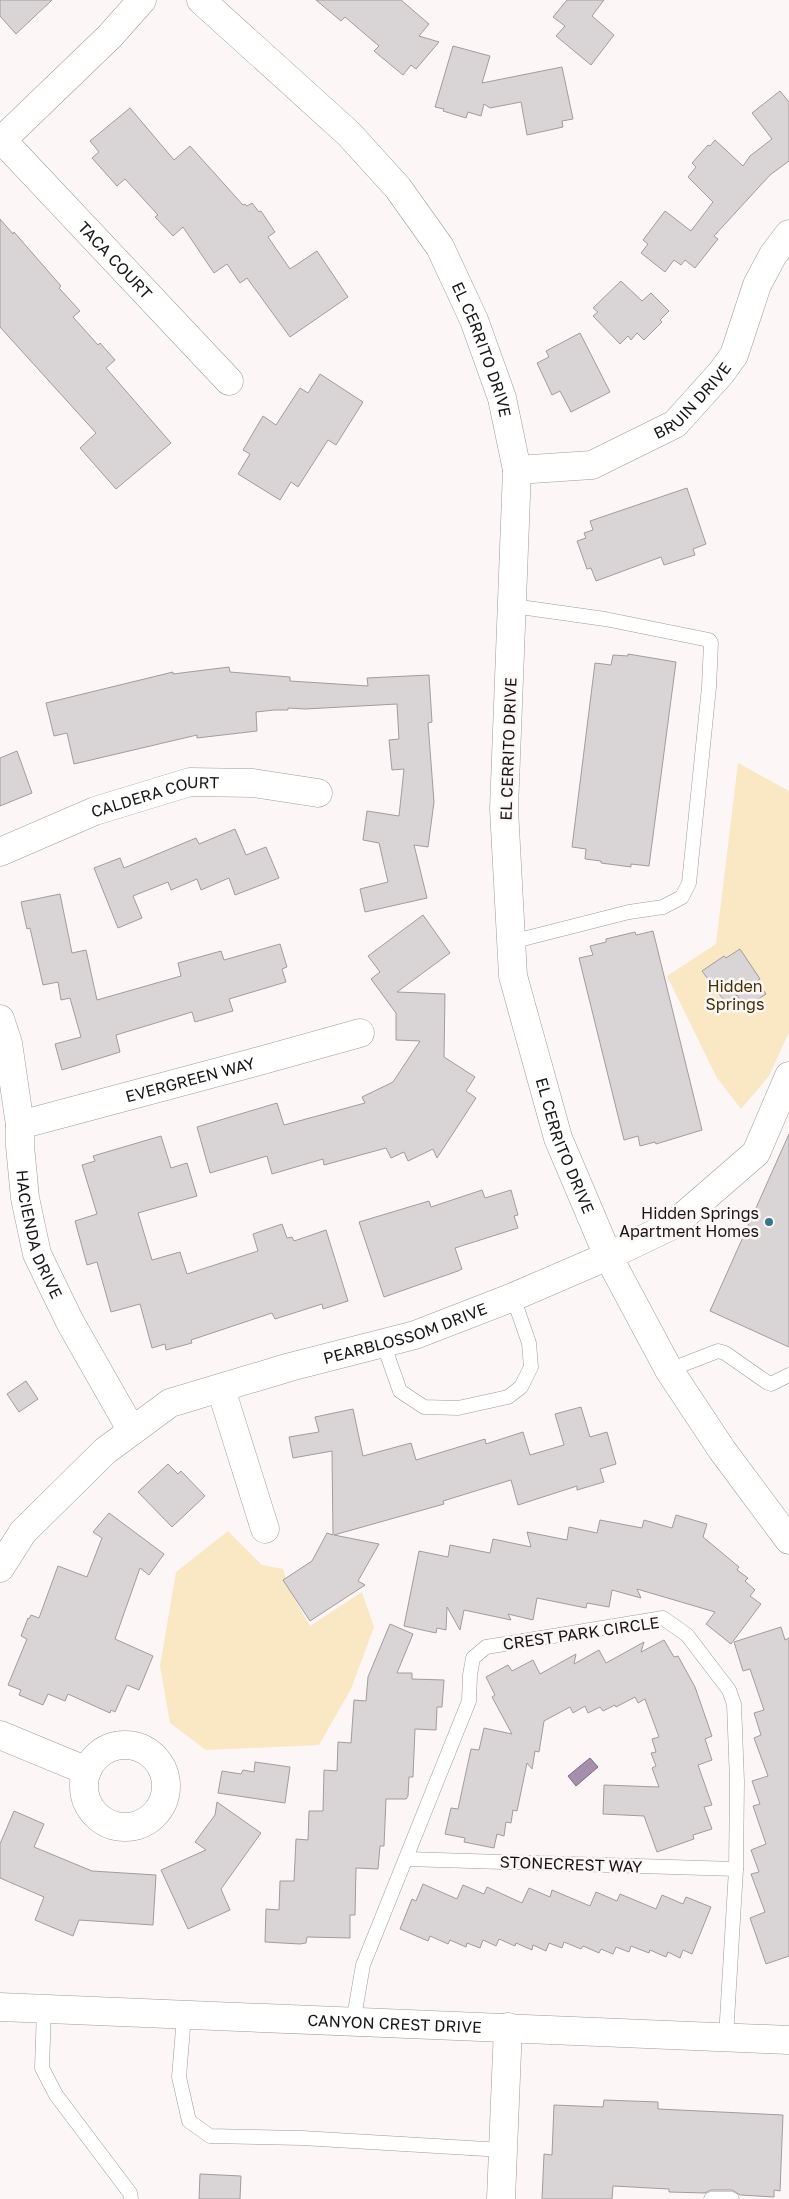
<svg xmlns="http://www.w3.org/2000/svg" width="789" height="2199" font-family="'Golos Text',sans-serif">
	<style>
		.green { fill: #f9e8c3 }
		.water { fill: #a68ead; stroke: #7b6a80 }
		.building { fill: #d9d4d6; stroke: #a19c9e }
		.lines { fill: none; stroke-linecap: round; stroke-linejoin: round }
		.service-casing { stroke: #a19b9a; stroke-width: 15 }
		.minor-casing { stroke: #a19b9a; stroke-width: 29 }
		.tertiary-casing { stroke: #a19b9a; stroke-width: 29 }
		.secondary-casing { stroke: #a19b9a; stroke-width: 29 }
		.service { stroke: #fff; stroke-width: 14 }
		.minor { stroke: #fff; stroke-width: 28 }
		.tertiary { stroke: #fff; stroke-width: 28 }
		.secondary { stroke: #fff; stroke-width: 28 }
		.poi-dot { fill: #36758a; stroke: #fcf6f6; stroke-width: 2 }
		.labels { text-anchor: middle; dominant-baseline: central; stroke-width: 5; stroke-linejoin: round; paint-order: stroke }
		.street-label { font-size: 16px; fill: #181616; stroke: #fcf6f6 }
		.park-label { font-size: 16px; fill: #433201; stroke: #fcf6f6 }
		.poi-label { font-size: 16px; fill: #181616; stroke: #fcf6f6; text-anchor: end }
	</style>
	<rect width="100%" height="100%" fill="#fcf6f6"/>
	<!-- green -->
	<g class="green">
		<path d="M738,763L789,791V1032L769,1076L741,1109L717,1078L667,976L716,944Z"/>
		<path d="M228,1531L262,1565L283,1569L289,1589L310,1626L362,1592L374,1627L351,1689L319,1745L206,1750L170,1723L160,1666L176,1572Z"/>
	</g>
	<!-- water -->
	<path class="water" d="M590,1758L598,1767L576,1786L568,1776Z"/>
	<!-- building -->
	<g class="building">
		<path d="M0,0H52L16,34L0,16Z"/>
		<path d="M316,0H401L429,24L419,36L439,42L416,69L411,65L403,75L374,51L379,46L345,17L341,21Z"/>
		<path d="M567,0H604L592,16L614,35L591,65L556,36L565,26L553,17Z"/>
		<path d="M453,46L490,56L482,83L562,67L573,119L562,121L563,127L527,135L521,102L490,108L484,104L481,116L468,112L466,118L443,111L444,109L435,107Z"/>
		<path d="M780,91L789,102V161L770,175L714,236L718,239L695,268L685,260L681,265L674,260L665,272L641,253L648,244L643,240L665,211L691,231L713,202L688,177L696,167L692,163L708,145L710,146L715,140L743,166L750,156L772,139L752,113Z"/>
		<path d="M130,108L174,160L190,146L243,205L245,204L247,206L252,203L259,212L261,211L275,232L268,237L290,269L317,251L348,297L290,337L247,278L240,283L227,264L214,273L183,227L173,236L155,217L158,215L125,179L117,186L92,158L99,152L90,141Z"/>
		<path d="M0,219L13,234L14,232L61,286L59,288L80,311L73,317L98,345L100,343L115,360L106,368L171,443L116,489L80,448L96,433L0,327Z"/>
		<path d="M621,281L642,301L651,293L669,311L660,320L662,322L644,340L637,333L631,340L628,336L620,344L593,316L598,312L593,308Z"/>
		<path d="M580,333L610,392L571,412L560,391L552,395L537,363L549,357L546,351Z"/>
		<path d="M320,374L363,402L336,445L328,440L298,487L291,482L280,500L238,474L250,454L243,450L263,416L276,425L300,388L308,393Z"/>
		<path d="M687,488L706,544L693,549L695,555L664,565L661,557L596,581L591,568L587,569L577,541L586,538L584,533L593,530L590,521Z"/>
		<path d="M628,654L676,662L649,866L631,864V867L601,863V861L585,859L586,849L572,847L595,663L611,665L613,655L628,656Z"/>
		<path d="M229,667L230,672L290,677V681L368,686L367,678L429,675L432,722L428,723L434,802L428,847L414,845L427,898L365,912L360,889L388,882L379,843L363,840L367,811L399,816L404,769L392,770L389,740L399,739L397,704L305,709L288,708V710H274L256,712L257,731L197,738V735L74,764L67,733L54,736L46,703L173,672V674Z"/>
		<path d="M17,751L32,793L0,806V758Z"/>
		<path d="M235,829L246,855L266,847L279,878L235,895L229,878L201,890L197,879L171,890L168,882L133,896L142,918L118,928L94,868L120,858L124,868L196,838L199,844Z"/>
		<path d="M60,894L72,953L86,950L97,1000L181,976L178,963L221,951L224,960L280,944L287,967L282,969L286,982L229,999L233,1011L195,1022L192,1012L116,1035L120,1052L62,1070L55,1044L81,1037L70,998L61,1000L58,982L43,985L30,928L27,929L21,902Z"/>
		<path d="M423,915L450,953L397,992L445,994L444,1057L475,1077L466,1091L476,1098L437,1158L433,1149L408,1161L404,1152L391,1158L386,1148L324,1165L323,1159L272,1174L267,1156L210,1173L197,1127L277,1103L284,1125L365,1103L362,1097L393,1082L420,1041L396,1040V1013L371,979L380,972L368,956Z"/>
		<path d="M653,931L702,1130L656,1144L655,1142L640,1146L638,1136L624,1140L579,958L593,955L590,946L606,942V939L635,932L636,935Z"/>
		<path d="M740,949L760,979L757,981L766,994L745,1008L737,995L726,1003L702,971L724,956L726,958Z"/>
		<path d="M789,1134V1347L710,1311Z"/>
		<path d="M161,1136L171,1168L187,1163L197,1196L138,1213L152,1260L180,1252L187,1274L258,1251L253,1234L282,1224L287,1238L292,1237L294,1241L326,1230L348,1301L323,1309L322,1304L275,1319L272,1313L191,1340L192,1343L166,1350L165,1344L152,1348L140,1304L111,1312L97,1262L87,1265L75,1221L97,1214L82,1165L95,1161L93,1156Z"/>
		<path d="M482,1190L485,1198L511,1190L518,1215L514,1216L518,1228L455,1248L462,1269L458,1271L384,1297L359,1222L429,1201L431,1207Z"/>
		<path d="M26,1381L38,1399L19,1412L7,1394Z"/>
		<path d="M581,1407L590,1437L607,1432L616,1464L600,1469L604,1482L577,1490V1486L518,1505L511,1480L443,1501L444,1504L334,1535L379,1544L358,1581L365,1585L310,1621L283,1580L312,1561L327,1533L333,1535L332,1451L293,1458L289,1437L319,1432L315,1417L353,1409L363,1456L411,1443L416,1460L485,1439L486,1444L523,1432L530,1455L564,1445L555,1414Z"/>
		<path d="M168,1464L178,1474L181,1471L205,1496L172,1527L138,1492Z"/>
		<path d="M109,1513L164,1554L149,1575L140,1568L115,1639L153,1656L139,1690L127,1685L115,1712L111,1710L110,1713L68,1694L65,1701L48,1694L43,1705L19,1695L21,1690L8,1685L27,1639L21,1636L28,1618L29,1619L31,1615L39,1618L58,1566L87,1577L102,1538L93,1532Z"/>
		<path d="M676,1515L707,1524L703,1537L739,1567L737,1570L748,1578L745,1581L755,1590L750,1596L761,1604L731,1644L706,1624L715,1612L637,1589L641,1598L612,1590L609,1607L587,1603L586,1608L537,1598L533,1620L508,1614L511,1620L464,1610L460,1630L447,1607L446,1630L437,1628L436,1633L404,1626L419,1551L448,1557L450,1545L490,1553L493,1539L531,1547L527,1532L567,1540L569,1527L597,1533L600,1520L642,1528L644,1520L672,1528Z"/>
		<path d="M390,1624L413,1634L397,1673H412V1679L444,1680L442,1707H437L436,1730L415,1729L413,1777H409L408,1796L406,1799H386L384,1846H380L378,1869L356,1868L355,1915H350V1938L307,1937L306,1943L300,1944L265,1942L266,1909L279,1910L280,1881H294L296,1839L308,1840L309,1811H323L324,1770L337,1771L338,1742L351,1743L354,1700L366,1701L368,1677Z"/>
		<path d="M781,1627L785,1640L789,1638V1956L766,1964L750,1918L765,1912L751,1874L759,1872L751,1850L766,1844L753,1806L760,1804L752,1781L768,1776L754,1738L761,1735L754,1713L764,1710L750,1669L743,1671L734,1642Z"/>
		<path d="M664,1640L674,1657L678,1656L695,1687L712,1736L705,1739L712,1760L698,1765L712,1805L704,1807L712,1829L693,1835L694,1839L657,1852L644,1816L603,1814L604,1785L659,1787L652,1768L656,1766L651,1753L656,1752L652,1739L659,1737L645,1699L638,1703L635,1697L616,1707L615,1705L603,1711L600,1707L588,1713L585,1706L573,1713L570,1707L544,1721L539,1752L535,1751L532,1769L527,1763L517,1811L513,1810L511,1823L506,1822L504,1836L497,1834L494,1848L464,1842L465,1838L445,1834L451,1808L458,1809L471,1749L479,1750L484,1728L512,1734L492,1697L495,1695L486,1677L508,1665L512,1671L533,1660L540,1674L576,1654L574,1664L599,1650L606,1663L644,1642L641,1652Z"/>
		<path d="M255,1762L290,1767L285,1803L218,1793L222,1771L241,1774L243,1770L254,1772Z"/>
		<path d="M217,1802L261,1833L221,1889L230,1910L188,1929L161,1870L206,1850L195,1842L215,1815Z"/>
		<path d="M14,1811L44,1824L34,1847L92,1871L156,1875L153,1925L79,1920L73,1936L35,1920L44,1897L0,1878V1844Z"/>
		<path d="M423,1884L457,1899L463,1885L484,1894L487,1887L522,1903L529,1888L550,1897L552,1890L590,1906L596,1892L617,1901L620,1894L656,1909L662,1895L683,1904L686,1897L711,1907L692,1954L683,1950L680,1958L668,1952L666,1957L650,1950L649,1953L631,1946L629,1952L616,1947L613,1954L601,1949L599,1953L583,1946L581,1949L564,1942L562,1948L549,1943L546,1951L533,1945L532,1950L516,1943L515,1946L499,1939L496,1946L483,1940L480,1948L467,1943L466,1947L450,1940L448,1944L430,1936L428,1941L400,1929L412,1899L416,1901Z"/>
		<path d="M604,2100L658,2102V2109L783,2115L780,2191L774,2190V2197L740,2195L732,2190H711L705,2193L669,2192V2189L613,2186L612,2199H542L544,2154L552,2155L554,2105L603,2107Z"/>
		<path d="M200,2174L241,2176L240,2199H199Z"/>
	</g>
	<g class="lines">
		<defs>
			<g id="service">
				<path d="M511,942L629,912L663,907L682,897L689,883L709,687L711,643L709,640L605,619L513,606"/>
				<path d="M383,1343L400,1391L424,1407L458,1408L508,1397L521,1387L531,1367L529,1343L513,1297"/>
				<path d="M669,1370L718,1351L725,1353L768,1383L771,1384L789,1375"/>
				<path d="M407,1859L736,1869"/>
				<path d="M44,2010L42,2068L56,2095L130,2193L131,2199"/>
				<path d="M184,2016L179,2077L189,2121L210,2136L302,2138L503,2150"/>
				<path d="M353,2023L363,1965L469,1701L470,1675L473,1658L486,1647L663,1618L687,1635L729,1690L734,1704L737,1781L736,1869L726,2037"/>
				<path d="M711,2199H732"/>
			</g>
			<g id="minor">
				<path id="s1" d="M2,140L229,381"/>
				<path d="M0,142L110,36L142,0"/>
				<path id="s2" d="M517,470L592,465L675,424L721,373L734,355L757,285L773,255L789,234"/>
				<path id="s3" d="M0,852L95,811L190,782L253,783L318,793"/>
				<path id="s4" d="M0,1019L8,1043L20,1125V1146L25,1198L37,1254L70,1322L132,1431"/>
				<path id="s5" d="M20,1125L252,1063L360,1033"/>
				<path d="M221,1389L265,1529"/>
				<path id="s6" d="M0,1568L23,1532L105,1451L170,1403L290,1367L415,1335L513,1297L608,1256L673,1225L756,1153L789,1076"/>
				<path d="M0,1735L87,1771"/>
				<circle cx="125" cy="1786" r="41"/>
				<path d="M501,2199L508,2027"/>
			</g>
			<g id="tertiary">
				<path id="s7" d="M201,0L349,134L398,188L440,247L474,320L502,398L517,470L504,809L513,976L558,1138L608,1256L669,1370L722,1450L789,1540"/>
			</g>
			<g id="secondary">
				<path id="s8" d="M0,2007L789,2040"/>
			</g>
		</defs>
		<!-- service casing -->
		<use href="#service" class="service-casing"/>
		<!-- minor casing -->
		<use href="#minor" class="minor-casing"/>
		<!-- tertiary casing -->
		<use href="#tertiary" class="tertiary-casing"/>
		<!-- secondary casing -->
		<use href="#secondary" class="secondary-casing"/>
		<!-- service -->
		<use href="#service" class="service"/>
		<!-- minor -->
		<use href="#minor" class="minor"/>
		<!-- tertiary -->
		<use href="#tertiary" class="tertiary"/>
		<!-- secondary -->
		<use href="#secondary" class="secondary"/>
	</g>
	<!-- markers -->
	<circle class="poi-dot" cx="769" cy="1222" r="5"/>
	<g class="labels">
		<!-- street labels -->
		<g class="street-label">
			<text stroke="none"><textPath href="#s1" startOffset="165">TACA COURT</textPath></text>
			<text stroke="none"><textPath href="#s7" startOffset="456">EL CERRITO DRIVE</textPath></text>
			<text stroke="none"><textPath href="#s2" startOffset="196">BRUIN DRIVE</textPath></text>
			<text transform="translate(508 749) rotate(-88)">EL CERRITO DRIVE</text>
			<text stroke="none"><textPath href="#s3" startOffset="166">CALDERA COURT</textPath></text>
			<text stroke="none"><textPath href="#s5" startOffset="176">EVERGREEN WAY</textPath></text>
			<text stroke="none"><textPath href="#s7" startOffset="1266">EL CERRITO DRIVE</textPath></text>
			<text stroke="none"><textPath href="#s4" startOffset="220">HACIENDA DRIVE</textPath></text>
			<text stroke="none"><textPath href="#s6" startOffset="484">PEARBLOSSOM DRIVE</textPath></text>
			<text transform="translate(581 1633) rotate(-8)">CREST PARK CIRCLE</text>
			<text transform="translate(571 1864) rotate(2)">STONECREST WAY</text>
			<text stroke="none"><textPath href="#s8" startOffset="395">CANYON CREST DRIVE</textPath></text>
		</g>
		<!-- park labels -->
		<g class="park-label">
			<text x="735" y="986">Hidden<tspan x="735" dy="18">Springs</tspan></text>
		</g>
		<!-- poi labels -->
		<g class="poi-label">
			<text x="759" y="1213">Hidden Springs<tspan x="759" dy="18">Apartment Homes</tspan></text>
		</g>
	</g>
</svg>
